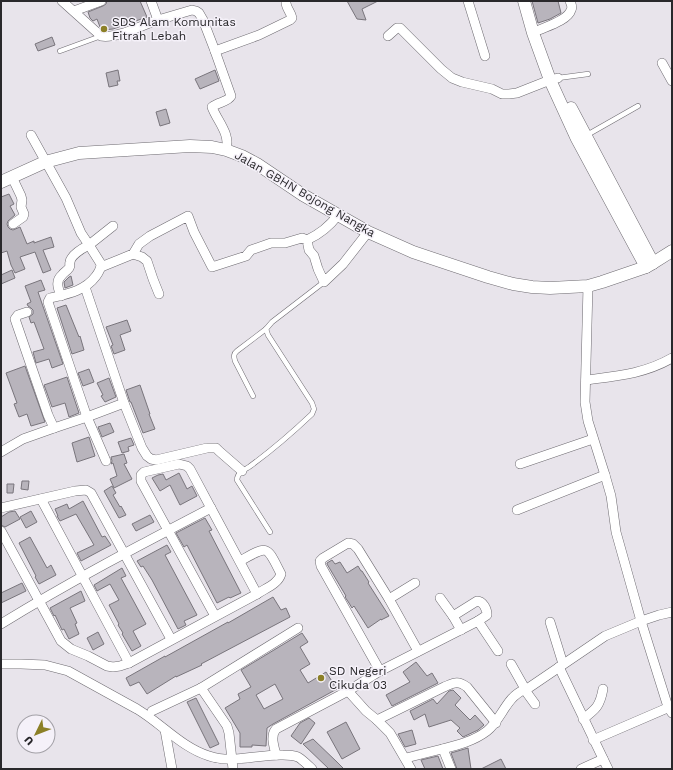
<svg xmlns="http://www.w3.org/2000/svg" width="673" height="770" font-family="'Work Sans',sans-serif">
	<style>
		.building { fill: #b8b4bc; stroke: #79757c; fill-rule: evenodd }
		.lines { fill: none; stroke-linecap: round; stroke-linejoin: round }
		.service-casing { stroke: #6e6b71; stroke-width: 5.5 }
		.minor-casing { stroke: #6e6b71; stroke-width: 10 }
		.tertiary-casing { stroke: #6e6b71; stroke-width: 13 }
		.service { stroke: #fff; stroke-width: 4.5 }
		.minor { stroke: #fff; stroke-width: 9 }
		.tertiary { stroke: #fff; stroke-width: 12 }
		.poi-dot { fill: #8c8027; stroke: #f5f1f9; stroke-width: 1.5 }
		.labels { text-anchor: middle; dominant-baseline: central; stroke-width: 3; stroke-linejoin: round; paint-order: stroke }
		.poi-label { font-size: 12px; fill: #29282b; stroke: #f5f1f9; text-anchor: start }
		.street-label { font-size: 12px; fill: #29282b; stroke: #f5f1f9 }
	</style>
	<rect width="100%" height="100%" fill="#e8e4eb"/>
	<!-- building -->
	<g class="building">
		<path d="M107,1H140L147,17L113,29L103,30L100,27L97,19L93,21L90,18L88,12L103,6L106,4Z"/>
		<path d="M347,1H378L362,9L366,20L357,19Z"/>
		<path d="M532,1H558L561,13L550,19L538,23Z"/>
		<path d="M52,37L55,45L38,51L35,44Z"/>
		<path d="M118,70L120,81H117L118,85L109,87L106,73Z"/>
		<path d="M215,70L219,81L200,89L195,79Z"/>
		<path d="M166,109L170,123L160,126L156,112Z"/>
		<path d="M9,194L14,204L10,206L15,215L8,221L7,224L8,227L10,229L13,230L20,227L27,244L34,241V243L51,237L54,247L43,250L51,270L43,273L35,252L20,257L25,269L15,273L11,265L7,251L1,253V197Z"/>
		<path d="M12,270L15,278L1,284V275Z"/>
		<path d="M71,276L73,285L65,288L64,282L69,277Z"/>
		<path d="M41,280L45,290L38,292L63,364L52,368L49,359L36,363L33,352L44,349L34,322L31,323L29,317L33,314V310L31,308L28,306L27,304L31,302L25,286Z"/>
		<path d="M66,305L79,337L80,336L84,350L72,354L57,308Z"/>
		<path d="M127,320L131,331L120,335L125,350L114,354L111,346L113,345L106,327Z"/>
		<path d="M25,366L45,422L31,426L27,414L19,417L14,404L17,403L6,373Z"/>
		<path d="M89,369L94,382L83,386L78,373Z"/>
		<path d="M67,377L79,413L69,417L65,403L52,407L44,385Z"/>
		<path d="M109,378L116,397L105,402L101,396L103,395L97,383Z"/>
		<path d="M140,385L150,414H149L155,429L143,433L131,402H130L126,390Z"/>
		<path d="M110,423L114,432L102,437L98,427Z"/>
		<path d="M89,437L95,456L77,462L72,443Z"/>
		<path d="M131,438L134,445L128,447L129,451L122,453L118,442Z"/>
		<path d="M124,454L127,463L124,464L132,479L114,488L110,479L117,476L113,463L111,464L112,461L111,457Z"/>
		<path d="M179,473L187,489L192,486L197,496L180,505L170,485L160,491L152,478L158,475L163,474L166,480Z"/>
		<path d="M22,481H29L28,490L21,489Z"/>
		<path d="M7,484H14L13,493H7Z"/>
		<path d="M112,486L116,493L113,495L120,507L121,506L126,515L119,518L104,491Z"/>
		<path d="M83,501L102,537L105,536L111,545L81,561L77,553L94,545L76,514L60,521L57,516H58L55,509L67,504L69,509Z"/>
		<path d="M15,511L20,519L5,527L1,525V517L9,512Z"/>
		<path d="M31,511L37,522L26,528L20,517Z"/>
		<path d="M150,515L154,522L136,531L132,524Z"/>
		<path d="M205,518L212,530L209,531L241,593L230,598L229,597L217,603L187,545L184,547L176,533Z"/>
		<path d="M30,537L47,568L51,565L56,575L39,584L35,577L36,576L19,543Z"/>
		<path d="M167,545L171,552L165,555L197,615L184,621L186,625L178,629L152,580L143,566L141,567L137,561Z"/>
		<path d="M332,560L335,564L340,562L347,573L358,566L361,571H362L369,582L368,583L389,616L381,620V619L368,628L354,606L352,608L349,603L345,597L346,596L327,564V563Z"/>
		<path d="M122,568L126,576L121,578L133,600L146,624L133,631L141,646L132,651L122,634L123,633L118,625L119,624L109,605L119,600L110,584L97,591L94,585Z"/>
		<path d="M22,583L26,591L1,603V593Z"/>
		<path d="M81,591L85,601L70,608L77,623L75,624L79,634L69,639L64,629L62,630L55,615L54,616L50,608Z"/>
		<path d="M273,597L281,610L286,608L290,617L201,664L202,665L176,677V676L147,694L139,682L130,686L126,678L165,656V657L228,622V623Z"/>
		<path d="M98,632L104,644L93,650L87,638Z"/>
		<path d="M302,633L308,642L300,647L310,664L300,670L308,683L326,672L337,689L273,724L267,728L266,746L252,745V747H240V733L225,708L240,699L238,694L251,687L241,670ZM275,684L283,699L264,709L256,695Z"/>
		<path d="M416,662L427,676L432,673L438,683L392,706L386,695L410,682L403,672Z"/>
		<path d="M453,690L461,698L455,705L470,720L475,715L484,725L478,730L463,737L457,731L460,728L451,720L429,727L425,714L414,720L410,711L433,699L437,704L449,691Z"/>
		<path d="M196,698L219,744L210,748L187,702Z"/>
		<path d="M309,718L315,723L301,744L291,736L300,723Z"/>
		<path d="M346,722L360,749L342,759L327,732Z"/>
		<path d="M412,730L416,744L405,747L398,734Z"/>
		<path d="M313,739L337,762L344,769H329L303,744Z"/>
		<path d="M468,748L471,769H457L451,753Z"/>
		<path d="M438,756L443,769H425L421,760Z"/>
		<path d="M501,759L506,769H481Z"/>
	</g>
	<g class="lines">
		<defs>
			<g id="service">
				<path d="M60,51L101,36"/>
				<path d="M558,78L588,74"/>
				<path d="M587,135L638,106"/>
				<path d="M253,396L235,361C234,357 233,354 237,351L266,329"/>
				<path d="M270,532L237,480C237,473 244,470 249,467C271,451 292,433 312,414L314,409L312,403L268,335L266,329L272,322L324,282"/>
			</g>
			<g id="minor">
				<path d="M62,1L101,36C116,39 142,25 158,20L151,1"/>
				<path d="M468,1L485,56"/>
				<path d="M74,11L101,1"/>
				<path d="M158,20L192,10L196,11L199,13L203,20L215,51L231,96C228,102 218,102 212,107C217,121 231,134 226,150"/>
				<path d="M539,30C548,26 568,20 571,10C573,7 571,4 570,1"/>
				<path d="M388,36L397,28H400L441,69L452,78L462,82L492,89L502,94H509L517,93L550,80L558,78"/>
				<path d="M215,51L259,35L290,20L292,18C291,12 285,7 286,1"/>
				<path d="M662,63L672,81"/>
				<path d="M31,135L66,198L81,233L89,245C83,248 71,255 70,262C69,266 71,264 69,268C67,271 64,272 62,275C55,281 58,288 61,296"/>
				<path d="M12,177L21,196L22,200L21,207L24,214L23,217L13,224"/>
				<path d="M307,240C320,234 329,227 338,215"/>
				<path d="M133,254L142,257L147,261L153,279L159,294"/>
				<path d="M101,267L133,254L139,244L150,236L188,216L194,232L212,267L246,256L251,250L271,243H285L302,238L307,240L309,250L314,256L318,269L324,282L343,264L368,232"/>
				<path d="M588,286L585,402L588,421L605,475L611,496L616,532L641,621L668,707L672,713"/>
				<path d="M85,287L124,403L142,448L147,456L151,459L156,460L207,448H216L219,451L242,471"/>
				<path d="M27,312L18,315L15,319L48,415L54,428L87,417L124,403"/>
				<path d="M586,380C617,376 644,374 672,358"/>
				<path d="M1,452L23,439L54,428"/>
				<path d="M106,461L87,417L75,382L48,302L50,298C67,294 85,291 96,276C99,272 101,269 101,264L89,245L113,226"/>
				<path d="M520,464L593,439"/>
				<path d="M41,499L129,663"/>
				<path d="M1,508L75,491L86,490L91,493L171,639"/>
				<path d="M517,510L605,475"/>
				<path d="M1,531L61,641L71,649L88,656L107,666L113,667L120,666L129,663L257,594C266,588 278,584 281,574C266,545 269,545 240,561"/>
				<path d="M440,598L453,616L461,630"/>
				<path d="M389,599L415,583"/>
				<path d="M215,616L141,481V475L144,472L179,464L187,466L190,469L257,594"/>
				<path d="M453,616L477,601C483,601 487,609 487,615L478,621"/>
				<path d="M550,622L563,664"/>
				<path d="M1,624C69,582 140,545 211,508"/>
				<path d="M1,664H21L45,665L68,671L137,709C162,724 181,747 209,756C232,764 259,754 283,755C288,755 293,755 298,757C303,760 308,765 312,769"/>
				<path d="M511,664L524,687V690"/>
				<path d="M559,667L608,769"/>
				<path d="M380,671L321,566L320,561L323,558L348,543L353,544L358,549L389,599L418,651"/>
				<path d="M201,688L227,726L229,733L233,769"/>
				<path d="M348,691L366,711L377,720L390,733L411,769"/>
				<path d="M535,704L527,693L526,691L527,689L605,636L641,621L659,615L672,612"/>
				<path d="M152,711L201,688L298,628"/>
				<path d="M583,719C596,709 600,706 603,689"/>
				<path d="M377,720L444,687C454,683 457,680 467,687L496,723"/>
				<path d="M165,730L172,769"/>
				<path d="M593,740L672,706"/>
				<path d="M443,749L451,769"/>
				<path d="M276,755C274,746 270,736 276,729L348,691L380,671L478,621L498,651"/>
				<path d="M406,758C418,755 430,752 442,749C458,745 474,741 487,731C502,719 506,697 524,690L526,691"/>
				<path d="M581,769L603,759"/>
			</g>
			<g id="tertiary">
				<path d="M524,1L533,33L550,80L577,139L646,267"/>
				<path d="M571,108L653,263"/>
				<path d="M1,182L45,162L79,153L190,146L212,147L226,150L242,156L257,164L303,195L368,232L413,252L488,277L513,284L532,287L550,288L588,286L602,282L646,267L653,263L672,251"/>
			</g>
		</defs>
		<!-- service casing -->
		<use href="#service" class="service-casing"/>
		<!-- minor casing -->
		<use href="#minor" class="minor-casing"/>
		<!-- tertiary casing -->
		<use href="#tertiary" class="tertiary-casing"/>
		<!-- service -->
		<use href="#service" class="service"/>
		<!-- minor -->
		<use href="#minor" class="minor"/>
		<!-- tertiary -->
		<use href="#tertiary" class="tertiary"/>
	</g>
	<!-- markers -->
	<g class="poi-dot">
		<circle cx="104" cy="29" r="4"/>
		<circle cx="321" cy="678" r="4"/>
	</g>
	<g class="labels">
		<!-- poi labels -->
		<g class="poi-label">
			<text x="112" y="22">SDS Alam Komunitas<tspan x="112" dy="14">Fitrah Lebah</tspan></text>
			<text x="329" y="671">SD Negeri<tspan x="329" dy="14">Cikuda 03</tspan></text>
		</g>
		<!-- street labels -->
		<g class="street-label">
			<text transform="translate(305 194) rotate(30)">Jalan GBHN Bojong Nangka</text>
		</g>
	</g>
	<!-- border -->
	<rect width="673" height="770" fill="none" stroke="#29282b" stroke-width="4"/>
	<!-- north arrow -->
	<g transform="translate(36 734) rotate(227)"><circle r="19" fill="#f5f1f9" stroke="#a3a1a7"/>
	<path d="M0-3L7 15L0 10L-7 15Z" fill="#8c8027"/>
	<text y="-6" font-size="11" font-weight="bold" text-anchor="middle" fill="#29282b">U</text>
	</g>
</svg>
